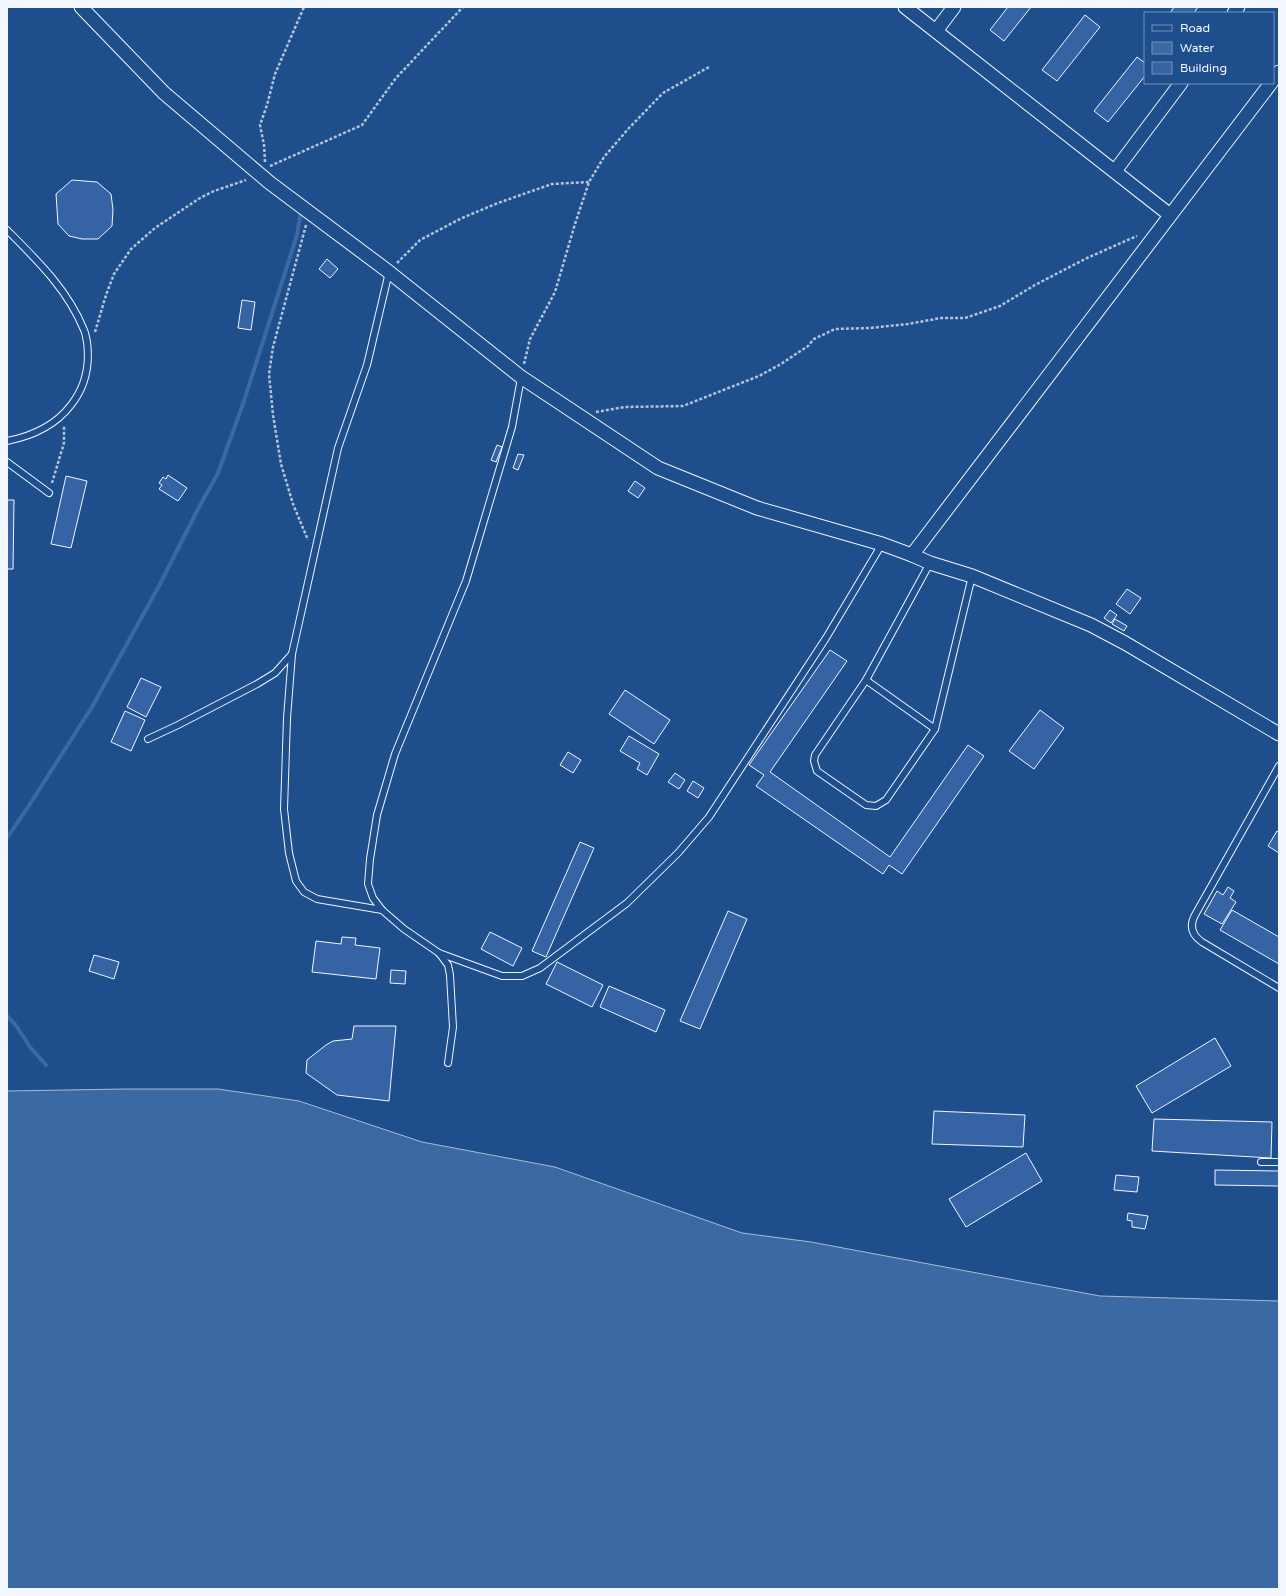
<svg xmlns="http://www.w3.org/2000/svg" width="1286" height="1596" font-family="'Varela Round',sans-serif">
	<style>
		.water { fill: #3b69a3; stroke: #a8bbd7 }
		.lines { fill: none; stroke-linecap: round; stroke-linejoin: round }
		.stream { stroke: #3b69a3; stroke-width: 4 }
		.building { fill: #3563a3; stroke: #f2f6ff }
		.lane-casing { stroke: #f2f6ff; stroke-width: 8 }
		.street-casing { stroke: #f2f6ff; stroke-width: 15 }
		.path { stroke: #b3c4dc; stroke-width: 2.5; stroke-dasharray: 3 2; stroke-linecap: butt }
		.lane { stroke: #1f4e8c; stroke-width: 6 }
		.street { stroke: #1f4e8c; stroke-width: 13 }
	</style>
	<rect width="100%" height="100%" fill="#1f4e8c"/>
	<!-- water -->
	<path class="water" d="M124,1089H218L299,1101L422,1142L555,1167L742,1233L811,1242L1100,1296L1279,1301V1589H7V1091Z"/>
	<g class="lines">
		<!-- stream -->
		<g class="stream">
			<path d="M7,838L30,804L92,707L159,586L198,509L218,473L243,404L297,235L301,211"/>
			<path d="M7,1016L15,1024L30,1047L46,1065"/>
		</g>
	</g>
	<!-- building -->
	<g class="building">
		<path d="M1008,7H1031L1004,41L990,30Z"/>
		<path d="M1174,7H1198L1194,13H1170Z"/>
		<path d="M1085,15L1100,27L1057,81L1042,70Z"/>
		<path d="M1137,57L1145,63V76L1108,122L1094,111Z"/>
		<path d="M72,180L97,182L111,194L113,210L112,226L98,239H82L69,236L58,224L56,194Z"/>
		<path d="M327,259L338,269L330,278L319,269Z"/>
		<path d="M242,300L255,302L251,330L238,328Z"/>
		<path d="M497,445L502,447L496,462L491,460Z"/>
		<path d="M518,454L524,455L518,470L513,468Z"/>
		<path d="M168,475L187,488L178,501L159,489L162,485L159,483L163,477L166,479Z"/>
		<path d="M66,476L87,481L71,548L51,544Z"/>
		<path d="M635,481L645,488L638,498L628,491Z"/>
		<path d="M7,500H14L13,569H7Z"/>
		<path d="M1127,589L1141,598L1130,614L1116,604Z"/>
		<path d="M1110,610L1117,615L1111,623L1104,618Z"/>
		<path d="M1115,619L1127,626L1124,631L1112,624Z"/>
		<path d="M830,650L847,661L770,772L890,857L968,745L984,756L902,874L889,865L883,874L756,786L764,775L749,765Z"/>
		<path d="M141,678L161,687L146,717L127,707Z"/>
		<path d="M625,690L670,720L654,744L609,714Z"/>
		<path d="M1040,710L1064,728L1034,769L1009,751Z"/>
		<path d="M125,711L145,720L131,751L111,742Z"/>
		<path d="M629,736L659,754L647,775L637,769L640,763L620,751Z"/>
		<path d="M568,752L581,760L573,773L560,765Z"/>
		<path d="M675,773L685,780L679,789L668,782Z"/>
		<path d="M693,781L704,788L698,798L687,791Z"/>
		<path d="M1277,831L1279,832V853L1268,846Z"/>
		<path d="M580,842L594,848L546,957L532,951Z"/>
		<path d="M1228,887L1234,891L1230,898L1236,902L1222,924L1204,914L1217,891L1223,895Z"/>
		<path d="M1232,910L1279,937V964L1220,930Z"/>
		<path d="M728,911L747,919L700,1029L680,1021Z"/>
		<path d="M490,932L522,948L513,966L481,949Z"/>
		<path d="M342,937L356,938L355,945L380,948L376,979L312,972L316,941L341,944Z"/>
		<path d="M94,955L119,962L114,979L89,971Z"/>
		<path d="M557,962L603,985L592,1007L546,984Z"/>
		<path d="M391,970L406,971L405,984L390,983Z"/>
		<path d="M609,986L665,1010L656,1032L600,1007Z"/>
		<path d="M354,1026H396L389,1101L337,1095L306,1073L307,1060L326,1045L333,1041L352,1039Z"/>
		<path d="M1215,1038L1231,1066L1152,1113L1136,1086Z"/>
		<path d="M934,1111L1025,1115L1023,1147L932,1144Z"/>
		<path d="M1154,1119L1272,1122L1271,1158L1152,1151Z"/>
		<path d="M1026,1153L1042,1181L966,1227L949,1199Z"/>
		<path d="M1215,1170L1279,1171V1186L1215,1185Z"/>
		<path d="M1116,1175L1139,1177L1137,1192L1114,1190Z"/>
		<path d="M1128,1213L1148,1216L1145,1229L1132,1227V1221L1127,1220Z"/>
	</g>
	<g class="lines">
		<defs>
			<g id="lane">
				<path d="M7,230C37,260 68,290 84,330C86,334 86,338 87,342C90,365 86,386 71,405C55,426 33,436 7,441"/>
				<path d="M7,462L49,493"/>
				<path d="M930,563L866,680L815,755L814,761L817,771L866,805L876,806L886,800L935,729L972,576"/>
				<path d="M866,680L935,729"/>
				<path d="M148,739L178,725L257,684L275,673L292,654"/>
				<path d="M1279,766L1195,915C1189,926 1192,935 1202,942L1279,988"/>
				<path d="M382,910L317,899L304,892L296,881L289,853L284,809L287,718L292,654L338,448L367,365L389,272"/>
				<path d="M439,953L502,976H522L540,968L627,903L678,853L709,817L826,638L882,544"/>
				<path d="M448,1063L453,1027L450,975L448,965L439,953L404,929L382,910L373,898L368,884L370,859L377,815L395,754L466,581L512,427L521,378"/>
				<path d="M1261,1162H1279"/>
			</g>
			<g id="street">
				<path d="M81,7L164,93L270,183L389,272L521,377L658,468L757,508L882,544L912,555L930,563L972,576L1091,625L1125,643L1279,734"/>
				<path d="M905,7L1170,215"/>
				<path d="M1234,13L1238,7"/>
				<path d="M936,31L954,7"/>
				<path d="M1273,80L1279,72"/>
				<path d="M1115,171L1181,83"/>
				<path d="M912,555L1271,83"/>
			</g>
		</defs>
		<!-- lane casing -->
		<use href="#lane" class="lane-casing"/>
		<!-- street casing -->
		<use href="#street" class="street-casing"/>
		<!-- path -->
		<g class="path">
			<path d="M265,162L264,145L260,125L267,105L275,74L304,7"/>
			<path d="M270,166L362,125L396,78L463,7"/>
			<path d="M306,225L273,347L269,374L273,415L281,464L293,504L308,540"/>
			<path d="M397,263L420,240L462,218L498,203L552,184L589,182"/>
			<path d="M95,332L106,295L114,274L131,249L155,228L200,198L214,191L246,180"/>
			<path d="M524,364L530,339L555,292L575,224L589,182L604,157L629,128L663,93L709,67"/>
			<path d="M596,412L625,407L683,406L759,376L781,364L808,346L814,339L835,329L870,328L908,324L941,318H965L1000,306L1035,285L1087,258L1137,236"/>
			<path d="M52,483L64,443V426"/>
		</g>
		<!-- lane -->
		<use href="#lane" class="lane"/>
		<!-- street -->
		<use href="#street" class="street"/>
	</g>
	<!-- border -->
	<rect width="1286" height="1596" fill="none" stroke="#f2f6ff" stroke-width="16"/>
	<!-- legend -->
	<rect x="1144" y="12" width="130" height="72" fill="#1f4e8c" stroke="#7391ba"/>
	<rect x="1152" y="25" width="20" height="6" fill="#1f4e8c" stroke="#7391ba"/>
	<text x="1180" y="32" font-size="12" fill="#f2f6ff">Road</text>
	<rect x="1152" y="42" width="20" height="12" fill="#3b69a3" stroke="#7391ba"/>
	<text x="1180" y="52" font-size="12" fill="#f2f6ff">Water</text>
	<rect x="1152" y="62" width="20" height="12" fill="#3563a3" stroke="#7391ba"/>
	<text x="1180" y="72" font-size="12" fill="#f2f6ff">Building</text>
</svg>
